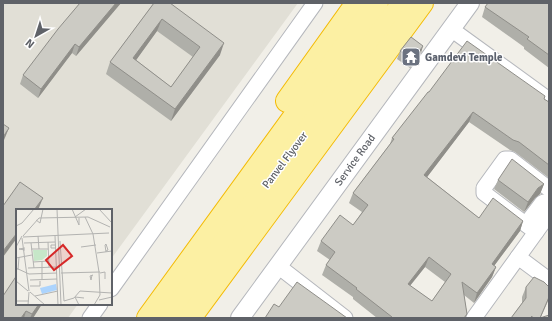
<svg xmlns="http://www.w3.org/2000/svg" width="552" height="321" font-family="Signika,sans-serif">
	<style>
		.education { fill: #e1dfd6 }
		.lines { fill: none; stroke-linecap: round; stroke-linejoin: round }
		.minor-casing { stroke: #b5b7bc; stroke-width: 17 }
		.tertiary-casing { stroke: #b5b7bc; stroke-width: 20 }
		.trunk-casing { stroke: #f4bb05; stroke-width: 24 }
		.minor { stroke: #fff; stroke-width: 15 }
		.tertiary { stroke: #fff; stroke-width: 18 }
		.trunk { stroke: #fcf0a3; stroke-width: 22 }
		.wall { fill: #afafa9; fill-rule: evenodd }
		.shaded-wall { fill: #8f8e89 }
		.building { fill: #cccbc4; stroke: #8f8e89; fill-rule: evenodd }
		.labels { text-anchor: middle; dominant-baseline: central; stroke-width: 3; stroke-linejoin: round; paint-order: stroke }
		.worship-label { font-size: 11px; font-weight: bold; fill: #5b616d; stroke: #fff; text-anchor: start }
		.street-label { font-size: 11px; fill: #5f6268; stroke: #fff }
		.inset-road { fill: none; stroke: #b3b3b1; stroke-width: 1 }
		.view { fill: #d62828; fill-opacity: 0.15; stroke: #d62828; stroke-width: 2 }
		.inset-edge { fill: none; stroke: #5f6268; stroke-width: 2 }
	</style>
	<rect width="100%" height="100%" fill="#f1efe8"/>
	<!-- education -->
	<path class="education" d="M3,3H298L111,259V210H17V304H78L68,318H3Z"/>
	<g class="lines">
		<defs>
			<g id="minor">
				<path d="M451,29L549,100"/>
				<path d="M526,224L542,203L544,202L549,205"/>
				<path d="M536,232L484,193V188L505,159H510L549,189"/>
				<path d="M518,257L549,280"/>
				<path d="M278,266L345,318"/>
				<path d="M111,289L315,3"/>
				<path d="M90,318L100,304"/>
				<path d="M474,318L549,214"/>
			</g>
			<path id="tertiary" d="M240,318L470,3"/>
			<g id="trunk">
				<path d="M287,101L357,3"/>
				<path d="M148,318L377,3"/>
				<path d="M168,318L403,3"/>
				<path d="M190,318L422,3"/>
			</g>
		</defs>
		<!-- minor casing -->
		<use href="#minor" class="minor-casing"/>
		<!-- tertiary casing -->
		<use href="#tertiary" class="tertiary-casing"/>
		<!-- trunk casing -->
		<use href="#trunk" class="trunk-casing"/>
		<!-- minor -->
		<use href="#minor" class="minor"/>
		<!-- tertiary -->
		<use href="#tertiary" class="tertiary"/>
		<!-- trunk -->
		<use href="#trunk" class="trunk"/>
	</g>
	<!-- wall -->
	<g class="wall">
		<path d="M80,3H121L76,56L72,53L38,98L20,84L23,75Z"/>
		<path d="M154,3L220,55L171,121L106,74L110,62ZM157,31L193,57L171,87L136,60Z"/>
		<path d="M549,3V68L524,49V47L482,17L485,7Z"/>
		<path d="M400,51L421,53L410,68L397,59Z"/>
		<path d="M429,92L545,96L544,99L549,102V178L515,152L510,150L469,122L427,177L479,218L523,221L520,231L494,266L496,267L492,277L474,303L464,295L467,314L465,318H377L353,299V297L322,275L326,265L330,260L317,251L321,241L353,225L362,212L349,203L353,193L390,144L392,138ZM425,267L445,282L432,301L410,286Z"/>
		<path d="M498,180L544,184L540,194L535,198L524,212L494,189Z"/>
		<path d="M526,287L549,299L541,317L549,318H511L522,303V297Z"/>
		<path d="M17,304H42L33,318H3Z"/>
	</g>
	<!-- shaded-wall -->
	<g class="shaded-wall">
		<path d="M116,3H121L76,56L79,47Z"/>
		<path d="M162,19L157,31L129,70L133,58Z"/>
		<path d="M224,43L220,55L171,121L175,109Z"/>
		<path d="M75,44L72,53L38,98L41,89Z"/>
		<path d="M423,46L421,53L410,68L412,61Z"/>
		<path d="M473,112L469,122L421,185L424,175Z"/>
		<path d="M9,128L4,140L3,142V137Z"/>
		<path d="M544,184L540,194L535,198L524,212L528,202L538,188Z"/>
		<path d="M43,198L38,210H34Z"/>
		<path d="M523,221L520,231L488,274L492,264Z"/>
		<path d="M17,233V238L3,257V251Z"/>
		<path d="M429,257L425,267L404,293L408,284Z"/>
		<path d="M496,267L492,277L474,303L477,293Z"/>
		<path d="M39,304H42L33,318H30L32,314Z"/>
		<path d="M26,311L24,318H21Z"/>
	</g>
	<!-- building -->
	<g class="building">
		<path d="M80,3H116L79,47L75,44L41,89L23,75L58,29Z"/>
		<path d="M154,3H170L224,43L175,109L110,62ZM162,19L200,47L171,87L133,58Z"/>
		<path d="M488,3H549V55L527,39L529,37L485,7Z"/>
		<path d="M411,37L423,46L412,61L400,51Z"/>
		<path d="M467,41L545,96L544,99L549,102V165L519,142L513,140L473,112L424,175L479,218L493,198L523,221L492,264L496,267L477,293L462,282L467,314L464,318H391L392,317L356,289L357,288L326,265L335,252L321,241L340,215L353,225L368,205L353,193L394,139L392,138L428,92H429ZM429,257L451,274L432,301L408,284Z"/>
		<path d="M3,124L9,128L3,137Z"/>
		<path d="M512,159L544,184L538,188L528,202L498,180Z"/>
		<path d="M20,182L43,198L34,210H17V233L3,251V206Z"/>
		<path d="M17,275V304H39L32,314L26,311L21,318H3V296Z"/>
		<path d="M534,277L544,282L549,287V297L540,318L549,315V318H532V316L530,318H511L526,298V287Z"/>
		<path d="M297,282L347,318H265L274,304L279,307Z"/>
	</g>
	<!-- icons -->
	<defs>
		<symbol id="temple-square" viewBox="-11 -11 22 22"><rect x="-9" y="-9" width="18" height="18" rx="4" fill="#6b7280" stroke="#fff"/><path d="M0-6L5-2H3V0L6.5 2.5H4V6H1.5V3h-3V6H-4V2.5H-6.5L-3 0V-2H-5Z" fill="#fff"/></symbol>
	</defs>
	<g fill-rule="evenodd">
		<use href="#temple-square" x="400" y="46" width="22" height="22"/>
	</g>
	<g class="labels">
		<!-- worship labels -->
		<g class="worship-label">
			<text x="425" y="57">Gamdevi Temple</text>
		</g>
		<!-- street labels -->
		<g class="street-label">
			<text transform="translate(285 160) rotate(-53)">Panvel Flyover</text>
			<text transform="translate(355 160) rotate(-54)">Service Road</text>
		</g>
	</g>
	<!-- overview -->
	<g transform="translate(16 209)">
		<rect width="96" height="96" fill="#f1efe8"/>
		<path d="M17,41H31V47L26,51L18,52Z" fill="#c6e7c8"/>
		<path d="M40,75L41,81L26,85L24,79Z" fill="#acd4fd"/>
		<path class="inset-road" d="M41,0L45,96M56,0L63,16V9M83,0L96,14M59,8L70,0M69,8L77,25L83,63L84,86L78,96M20,11L24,14L27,0M0,17L6,14L18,0M7,27L23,9L72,8L94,18M22,27L23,40M39,27L42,96M7,28L93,24M6,29L13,82M44,32L48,92M32,33L33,58M8,34L39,33M15,34L18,59M40,36H35V39H40M0,38L6,27M65,38L80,36M9,39L3,40L9,41M15,40H32M90,42L92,41L90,35L89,36L90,43M81,44L96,42M0,49L16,46M26,52V71M17,53L33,52M0,59L13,65M12,59L41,58M2,61L3,48M45,64L84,63M84,64L89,63V70M13,65L41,64M76,66L75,71L74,67L77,66M14,71L41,70M0,72L12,82M14,77H24V72M14,83L29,96M19,87L42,82M83,91L96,88M0,92H13M48,92L58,89L64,82L96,84M12,96L13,83M63,96L59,88L68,89"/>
		<path class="view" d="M47,36L56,47L38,61L30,51Z"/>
		<rect width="96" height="96" class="inset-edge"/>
	</g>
	<!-- border -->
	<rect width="552" height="321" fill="none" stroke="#5f6268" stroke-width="8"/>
	<!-- north arrow -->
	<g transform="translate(36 36) rotate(219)" stroke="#ffffff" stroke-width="3" paint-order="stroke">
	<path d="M0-3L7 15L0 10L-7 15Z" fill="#5f6268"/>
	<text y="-6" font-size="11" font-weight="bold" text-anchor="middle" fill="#5f6268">N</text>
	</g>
</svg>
